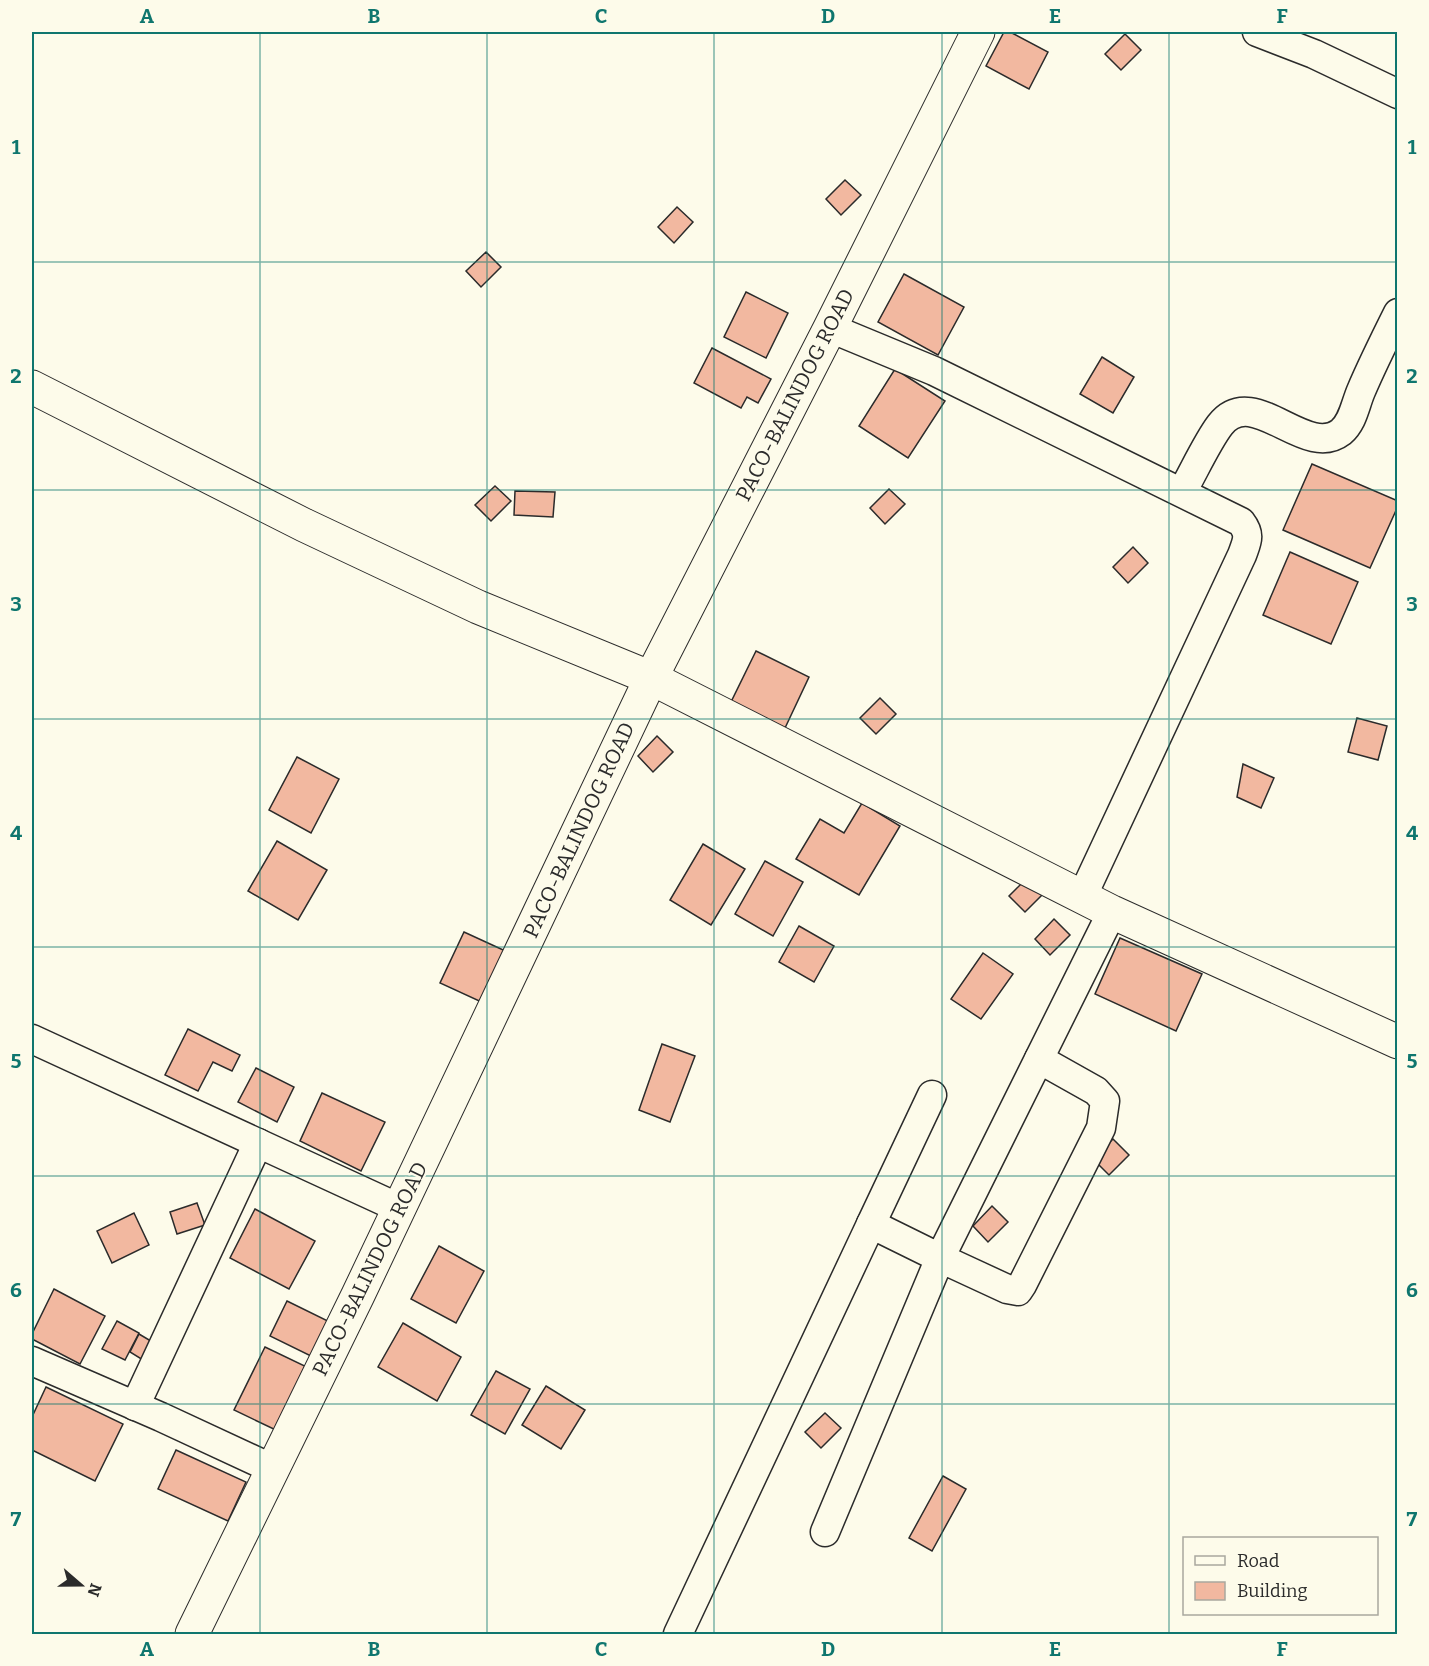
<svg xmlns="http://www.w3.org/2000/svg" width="1429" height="1666" font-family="Bitter,serif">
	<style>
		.building { fill: #f2b8a0; stroke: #2b2b2b; stroke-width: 1.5 }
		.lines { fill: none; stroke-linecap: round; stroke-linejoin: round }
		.street-casing { stroke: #2b2b2b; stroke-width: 31 }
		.secondary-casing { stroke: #2b2b2b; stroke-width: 35 }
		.street { stroke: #fdfbea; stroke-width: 28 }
		.secondary { stroke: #fdfbea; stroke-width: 33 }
		.grid { fill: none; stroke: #0f766e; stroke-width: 1.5; stroke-opacity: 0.55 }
		.labels { text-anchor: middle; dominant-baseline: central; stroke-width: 4.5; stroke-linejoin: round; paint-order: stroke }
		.street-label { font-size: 21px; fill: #2b2b2b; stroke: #fdfbea }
		.neatline { fill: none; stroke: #0f766e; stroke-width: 2 }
		.grid-label { font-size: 20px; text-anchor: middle; font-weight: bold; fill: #0f766e }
	</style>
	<rect width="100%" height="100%" fill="#fdfbea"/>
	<!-- building -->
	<g class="building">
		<path d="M1004,32H1010L1048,52L1029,89L986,66Z"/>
		<path d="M1125,34L1141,50L1121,70L1105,54Z"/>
		<path d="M845,180L861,195L841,215L826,199Z"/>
		<path d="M677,207L693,222L674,243L658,227Z"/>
		<path d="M486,252L501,267L481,287L466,271Z"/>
		<path d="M904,274L964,307L938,355L878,322Z"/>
		<path d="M746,292L788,313L766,358L724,337Z"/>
		<path d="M712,348L771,379L758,403L747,397L741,408L694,383Z"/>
		<path d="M1102,357L1134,377L1113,413L1080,394Z"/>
		<path d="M895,369L945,401L908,458L859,426Z"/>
		<path d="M1312,464L1398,501V506L1370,568L1283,530Z"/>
		<path d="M495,486L511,501L491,521L475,505Z"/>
		<path d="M889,489L905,504L885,524L870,508Z"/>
		<path d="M515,491L555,492L553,517L514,515Z"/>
		<path d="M1133,547L1148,563L1128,583L1113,567Z"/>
		<path d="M1290,552L1358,582L1331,644L1263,615Z"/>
		<path d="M756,651L809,677L785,728L731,702Z"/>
		<path d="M880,698L896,714L876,734L860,718Z"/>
		<path d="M1357,718L1387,726L1378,760L1348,752Z"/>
		<path d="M657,736L673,752L653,772L638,756Z"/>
		<path d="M297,757L339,779L311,833L269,810Z"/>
		<path d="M1243,764L1274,778L1261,808L1237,797Z"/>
		<path d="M862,803L900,826L859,895L796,859L820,819L844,833Z"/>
		<path d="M277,841L327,870L298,920L248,891Z"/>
		<path d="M703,844L745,869L711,925L670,900Z"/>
		<path d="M765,861L803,882L773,936L735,914Z"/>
		<path d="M1029,876L1045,892L1025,912L1009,896Z"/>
		<path d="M1054,919L1070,935L1050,955L1035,939Z"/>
		<path d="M799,926L834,946L814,982L779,962Z"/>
		<path d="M464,932L512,954L488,1005L440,983Z"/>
		<path d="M1120,938L1202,974L1176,1031L1095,994Z"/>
		<path d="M983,953L1013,974L981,1019L951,999Z"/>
		<path d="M188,1029L240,1055L232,1071L213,1062L198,1091L165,1075Z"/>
		<path d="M662,1044L695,1056L670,1122L639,1110Z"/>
		<path d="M256,1068L294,1087L277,1122L238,1102Z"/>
		<path d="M322,1093L385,1122L361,1171L300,1141Z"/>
		<path d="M1113,1139L1129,1155L1109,1175L1093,1159Z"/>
		<path d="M197,1203L205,1225L177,1234L170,1212Z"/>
		<path d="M992,1206L1008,1222L988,1242L973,1226Z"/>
		<path d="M255,1209L315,1241L289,1289L230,1258Z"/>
		<path d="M134,1213L149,1245L112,1263L97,1231Z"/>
		<path d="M439,1246L484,1271L456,1323L411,1299Z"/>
		<path d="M54,1289L105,1316L80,1364L32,1339V1334Z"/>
		<path d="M287,1301L336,1325L319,1360L270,1336Z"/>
		<path d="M117,1321L139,1333L125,1360L102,1349Z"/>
		<path d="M403,1323L461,1357L437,1401L378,1367Z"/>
		<path d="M139,1334L161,1347L151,1365L130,1352Z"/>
		<path d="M265,1347L311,1369L280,1432L234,1410Z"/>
		<path d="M496,1371L530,1389L505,1434L471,1415Z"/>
		<path d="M546,1386L585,1410L561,1449L522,1425Z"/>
		<path d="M46,1387L123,1424L95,1481L32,1450V1417Z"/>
		<path d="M825,1413L841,1428L821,1448L805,1432Z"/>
		<path d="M176,1450L246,1482L228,1521L158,1489Z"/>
		<path d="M943,1476L966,1489L932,1551L909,1538Z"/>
	</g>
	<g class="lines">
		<defs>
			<g id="street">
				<path d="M1257,32L1314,54L1398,94"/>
				<path d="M830,328L934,371L1241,522C1251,535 1247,541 1242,555L1082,897"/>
				<path d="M1182,492C1193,473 1207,442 1220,425C1253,382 1305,460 1341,432C1353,422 1355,405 1361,391C1372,365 1385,339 1398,313"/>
				<path d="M32,1039L399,1208"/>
				<path d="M871,1224L932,1095"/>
				<path d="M32,1361L161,1417L273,1469"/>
				<path d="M135,1406L258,1143"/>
				<path d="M825,1532L940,1258L1007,1289L1018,1291L1022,1285L1101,1128L1105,1101L1096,1091L1039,1059"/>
				<path d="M678,1634L871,1224L940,1258L1112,912"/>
			</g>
			<g id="secondary">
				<path d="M32,387L304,525L478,607L651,678L1112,912L1398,1042"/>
				<path d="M192,1634L358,1295L651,678L830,328L978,32"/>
			</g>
		</defs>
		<!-- street casing -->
		<use href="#street" class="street-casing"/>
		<!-- secondary casing -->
		<use href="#secondary" class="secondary-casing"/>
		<!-- street -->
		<use href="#street" class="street"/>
		<!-- secondary -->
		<use href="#secondary" class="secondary"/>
	</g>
	<!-- grid -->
	<path class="grid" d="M260,32V1634M487,32V1634M714,32V1634M942,32V1634M1169,32V1634M32,262H1398M32,490H1398M32,719H1398M32,947H1398M32,1176H1398M32,1404H1398"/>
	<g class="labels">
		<!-- street labels -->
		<g class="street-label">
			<text transform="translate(795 395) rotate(-63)">PACO-BALINDOG ROAD</text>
			<text transform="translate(579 830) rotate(-65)">PACO-BALINDOG ROAD</text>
			<text transform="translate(370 1269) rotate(-64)">PACO-BALINDOG ROAD</text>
		</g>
	</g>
	<!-- border -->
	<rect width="1429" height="1666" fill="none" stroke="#fdfbea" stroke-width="66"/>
	<!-- legend -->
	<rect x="1183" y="1537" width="195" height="78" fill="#fdfbea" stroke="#a9a89e" stroke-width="1.5"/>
	<rect x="1195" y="1556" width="30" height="9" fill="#fdfbea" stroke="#a9a89e" stroke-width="1.5"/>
	<text x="1237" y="1567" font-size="18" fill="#2b2b2b">Road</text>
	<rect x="1195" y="1582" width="30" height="18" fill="#f2b8a0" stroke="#a9a89e" stroke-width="1.5"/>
	<text x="1237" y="1597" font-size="18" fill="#2b2b2b">Building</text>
	<!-- north arrow -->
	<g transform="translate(81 1585) rotate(110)" stroke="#fdfbea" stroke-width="4.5" paint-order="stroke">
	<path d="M0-4.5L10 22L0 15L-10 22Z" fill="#2b2b2b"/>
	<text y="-9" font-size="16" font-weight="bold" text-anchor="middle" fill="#2b2b2b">N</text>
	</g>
	<rect x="33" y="33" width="1363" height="1600" class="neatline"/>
	<g class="grid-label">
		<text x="147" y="23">A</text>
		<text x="374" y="23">B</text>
		<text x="601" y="23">C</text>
		<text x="828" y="23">D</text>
		<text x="1055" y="23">E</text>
		<text x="1282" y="23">F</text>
		<text x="16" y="154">1</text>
		<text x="1412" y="154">1</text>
		<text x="16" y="383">2</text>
		<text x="1412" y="383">2</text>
		<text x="16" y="611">3</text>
		<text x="1412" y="611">3</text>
		<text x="16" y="840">4</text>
		<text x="1412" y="840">4</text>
		<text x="16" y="1068">5</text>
		<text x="1412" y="1068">5</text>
		<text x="16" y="1297">6</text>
		<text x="1412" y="1297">6</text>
		<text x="16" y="1526">7</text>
		<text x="1412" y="1526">7</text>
		<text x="147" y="1656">A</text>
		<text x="374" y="1656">B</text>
		<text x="601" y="1656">C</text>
		<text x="828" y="1656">D</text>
		<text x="1055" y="1656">E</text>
		<text x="1282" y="1656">F</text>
	</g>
</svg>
